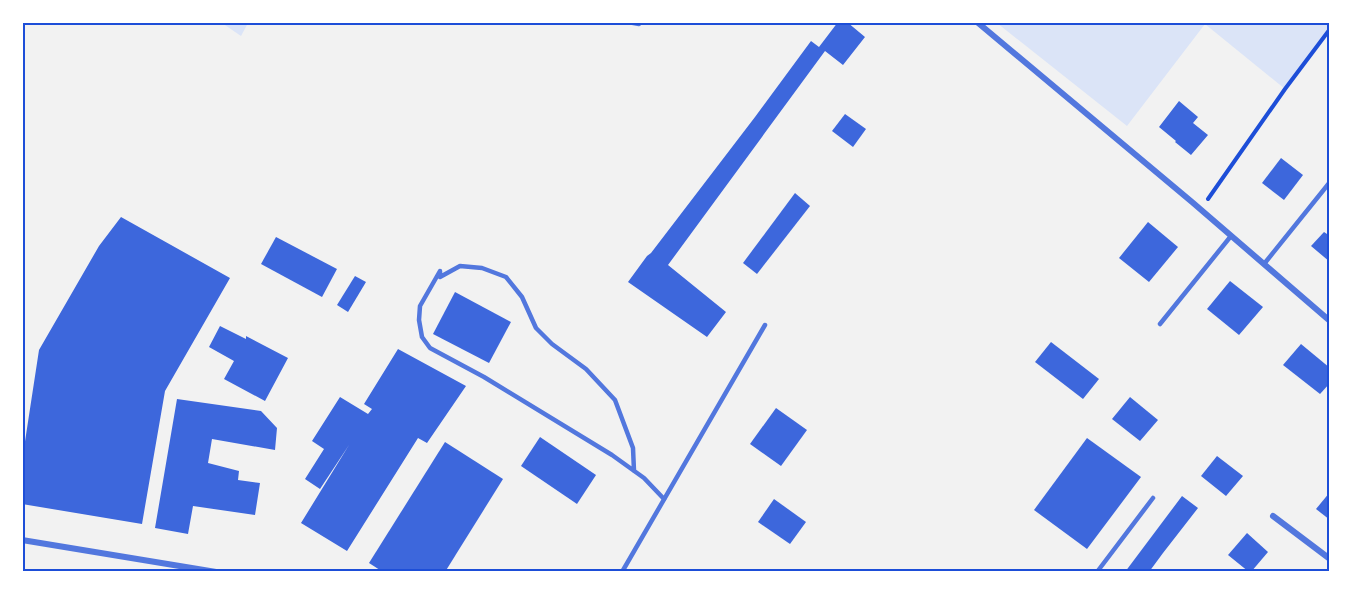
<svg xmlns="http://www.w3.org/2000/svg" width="1352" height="594" font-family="Cabin,sans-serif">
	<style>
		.green { fill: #dbe4f7 }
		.building { fill: #3d67dc }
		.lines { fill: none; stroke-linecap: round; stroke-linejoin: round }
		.path { stroke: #1d4ed8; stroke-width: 4 }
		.service { stroke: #5277de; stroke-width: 4.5 }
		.minor { stroke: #5277de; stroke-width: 6 }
		.neatline { fill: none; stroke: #1d4ed8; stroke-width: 2 }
	</style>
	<rect width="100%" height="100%" fill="#f2f2f2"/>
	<!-- green -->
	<g class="green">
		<path d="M1329,22L1330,29L1285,89L1205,24L1127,126L997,23Z"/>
		<path d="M222,23H248L241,36Z"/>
	</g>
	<!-- building -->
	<g class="building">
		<path d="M838,22H847L865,37L843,65L825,51L668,265L726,312L707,337L628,282L647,256L651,253L755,117L811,41L819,47Z"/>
		<path d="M1179,101L1198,117L1193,123L1208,135L1191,155L1175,142L1176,141L1159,127Z"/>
		<path d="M845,114L866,129L853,147L832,131Z"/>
		<path d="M1281,158L1303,175L1284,200L1262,183Z"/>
		<path d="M795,193L810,206L757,274L743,263Z"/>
		<path d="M121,217L230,278L165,391L142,524L22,504V461L39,350L99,246Z"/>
		<path d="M1148,222L1178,247L1149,282L1119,258Z"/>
		<path d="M1324,232L1330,236V262L1311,246Z"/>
		<path d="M276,237L337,269L322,297L261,264Z"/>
		<path d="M355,276L366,282L348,312L337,305Z"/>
		<path d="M1230,281L1263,307L1239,335L1207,309Z"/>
		<path d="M455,292L511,322L489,363L433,334Z"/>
		<path d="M220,326L246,339V336L288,358L265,401L224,379L234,361L209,347Z"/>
		<path d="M1051,342L1099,379L1083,399L1035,362Z"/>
		<path d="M1301,344L1330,368V383L1320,394L1283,365Z"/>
		<path d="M398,349L466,386L427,443L418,438L347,551L301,523L349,445L320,489L305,479L324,449L312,441L340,397L368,414L372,409L364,404Z"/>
		<path d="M1130,397L1158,420L1140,441L1112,419Z"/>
		<path d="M177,399L261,411L277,428L275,450L212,439L208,463L239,471L238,480L260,483L255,515L193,506L188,534L155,528Z"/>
		<path d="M776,408L807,430L781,466L750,444Z"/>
		<path d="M540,437L596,475L577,504L521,466Z"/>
		<path d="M1087,438L1141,477L1087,549L1034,510Z"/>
		<path d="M445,442L503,479L445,572H383L369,563Z"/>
		<path d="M1217,456L1243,476L1226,496L1201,476Z"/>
		<path d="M1330,492V520L1316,509Z"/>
		<path d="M1182,496L1198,508L1163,553L1149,572H1125Z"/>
		<path d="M774,499L806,522L790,544L758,522Z"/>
		<path d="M1247,533L1268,552L1251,572H1249L1228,555Z"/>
	</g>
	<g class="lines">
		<!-- path -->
		<path class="path" d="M1208,199L1285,89L1330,29"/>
		<!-- service -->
		<g class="service">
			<path d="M628,22L639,24L641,22"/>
			<path d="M1264,264L1330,182"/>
			<path d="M1160,324L1231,236"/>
			<path d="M634,471L633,448L615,400L586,369L552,344L536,328L522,297L506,277L482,268L460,266L440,277V271L420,306L419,320L422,337L430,348L484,377L612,455L644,478L664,499"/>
			<path d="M622,572L765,325"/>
			<path d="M1097,572L1153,498"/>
		</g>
		<!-- minor -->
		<g class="minor">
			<path d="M977,22L1192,202L1330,321"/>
			<path d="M1273,516L1330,559"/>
			<path d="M22,540L216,572"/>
		</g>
	</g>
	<!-- border -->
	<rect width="1352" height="594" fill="none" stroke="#ffffff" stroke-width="48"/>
	<rect x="24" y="24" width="1304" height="546" class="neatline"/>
</svg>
